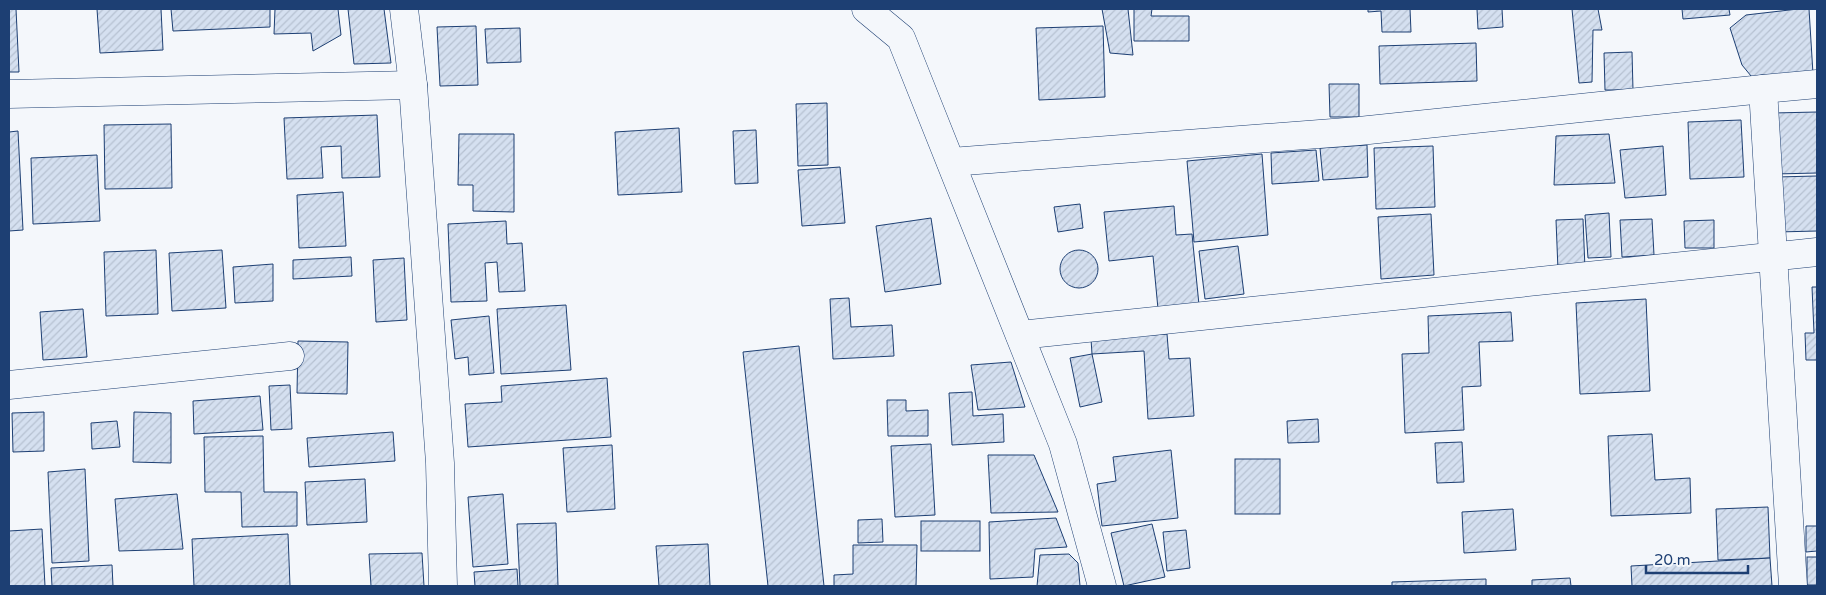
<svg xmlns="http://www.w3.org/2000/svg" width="1826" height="595" font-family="'Varela Round',sans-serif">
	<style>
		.building { fill: url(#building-hatch); stroke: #1d3f73 }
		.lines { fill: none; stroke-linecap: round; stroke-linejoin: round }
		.minor-casing { stroke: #1d3f73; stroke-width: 29 }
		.minor { stroke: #f4f7fb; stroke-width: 28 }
	</style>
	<defs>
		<pattern id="building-hatch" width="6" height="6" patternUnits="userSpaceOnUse" patternTransform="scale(1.25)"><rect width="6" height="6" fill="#d5e0f0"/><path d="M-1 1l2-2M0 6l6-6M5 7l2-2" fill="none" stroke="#b6c1d1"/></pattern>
	</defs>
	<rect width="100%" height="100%" fill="#f4f7fb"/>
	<!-- building -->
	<g class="building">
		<path d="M9,9H16L19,72H9Z"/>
		<path d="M97,9H161L163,50L100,53Z"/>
		<path d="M171,9H270V27L173,31Z"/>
		<path d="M275,9H338L341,35L313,51L311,33L274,34Z"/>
		<path d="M348,9H384L391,63L354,64Z"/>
		<path d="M1102,9H1128L1133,55L1110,53Z"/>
		<path d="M1134,9H1152L1151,16H1189V41H1134Z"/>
		<path d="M1368,9H1410L1411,32H1382L1381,11L1368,12Z"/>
		<path d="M1477,9H1502L1503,27L1478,29Z"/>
		<path d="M1572,9H1598L1602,30H1593L1592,82L1579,83Z"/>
		<path d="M1682,9H1729L1730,15L1683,19Z"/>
		<path d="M1798,9H1809L1813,74L1756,82L1742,65L1730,28L1746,15Z"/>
		<path d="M476,26L478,85L440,86L437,27Z"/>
		<path d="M1103,26L1105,97L1039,100L1036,28Z"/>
		<path d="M520,28L521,62L487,63L485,29Z"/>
		<path d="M1476,43L1477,81L1380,84L1379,46Z"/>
		<path d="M1632,52L1633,90H1605L1604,53Z"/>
		<path d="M1329,84H1359V117H1330Z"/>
		<path d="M827,103L828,165L798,166L796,104Z"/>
		<path d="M1817,112V173L1775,174L1773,113Z"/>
		<path d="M377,115L380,177L342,178L341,146L321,147L323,178L287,179L284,118Z"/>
		<path d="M1741,120L1744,177L1690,179L1688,122Z"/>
		<path d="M171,124L172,188L105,189L104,125Z"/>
		<path d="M679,128L682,192L618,195L615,132Z"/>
		<path d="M756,130L758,183L735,184L733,131Z"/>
		<path d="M18,131L23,230L9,231V132Z"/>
		<path d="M459,134H514V212L473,211V185H458Z"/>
		<path d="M1609,134L1615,183L1554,185L1556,136Z"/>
		<path d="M1367,145L1368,177L1323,180L1320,148Z"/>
		<path d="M1433,146L1435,207L1376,209L1374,148Z"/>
		<path d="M1663,146L1666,195L1625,198L1620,150Z"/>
		<path d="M1316,150L1319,181L1272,184L1271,153Z"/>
		<path d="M1262,154L1268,235L1194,242L1187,161Z"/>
		<path d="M97,155L100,221L33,224L31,158Z"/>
		<path d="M840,167L845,223L802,226L798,170Z"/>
		<path d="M1817,176V231L1777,232L1776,177Z"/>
		<path d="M343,192L346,246L299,248L297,195Z"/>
		<path d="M1080,204L1083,228L1058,232L1054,207Z"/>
		<path d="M1174,206L1176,235L1192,234L1199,305L1158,309L1153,256L1109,261L1104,212Z"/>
		<path d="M1609,213L1611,257L1588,258L1585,215Z"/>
		<path d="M1431,214L1434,275L1381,279L1378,217Z"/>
		<path d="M931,218L941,284L885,292L876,226Z"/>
		<path d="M1583,219L1585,269L1558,270L1556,220Z"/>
		<path d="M1652,219L1654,255L1622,257L1620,220Z"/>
		<path d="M1714,220V248H1685L1684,221Z"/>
		<path d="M506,221L507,244L522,243L525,291L499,292L497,262L485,263L487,301L451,302L448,224Z"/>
		<path d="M1238,246L1244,294L1205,299L1199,251Z"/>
		<path d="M156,250L158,314L106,316L104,252Z"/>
		<path d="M222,250L226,308L172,311L169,253Z"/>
		<circle cx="1079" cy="269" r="19"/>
		<path d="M351,257L352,276L293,279V260Z"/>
		<path d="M404,258L407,320L376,322L373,260Z"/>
		<path d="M273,264V301L235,303L233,267Z"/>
		<path d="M1812,287H1817V360H1806L1805,333H1814Z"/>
		<path d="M849,298L851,327L892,325L894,356L833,359L830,299Z"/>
		<path d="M1646,299L1650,391L1580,394L1576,303Z"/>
		<path d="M566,305L571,370L501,374L497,309Z"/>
		<path d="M83,309L87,357L43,360L40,312Z"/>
		<path d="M1511,312L1513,341L1479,342L1481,386L1462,387L1464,430L1405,433L1402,354L1429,353L1428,316Z"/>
		<path d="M489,316L494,373L469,375L468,357L455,359L451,320Z"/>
		<path d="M1167,334L1169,359L1190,358L1194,416L1148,419L1144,351L1092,354L1091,339Z"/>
		<path d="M298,341L348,342L347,394L297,393Z"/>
		<path d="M799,346L824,586H768L743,352Z"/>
		<path d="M1092,354L1102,402L1080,407L1070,358Z"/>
		<path d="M1011,362L1025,407L978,410L971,365Z"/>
		<path d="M607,378L611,437L468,447L465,404L502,402L501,386Z"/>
		<path d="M290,385L292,429L271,430L269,386Z"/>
		<path d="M972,392L973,416L1003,414L1004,442L952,445L949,393Z"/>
		<path d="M260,396L263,430L194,434L193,401Z"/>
		<path d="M887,400H906V411L928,410V436H888Z"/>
		<path d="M44,412V451L13,452L12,413Z"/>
		<path d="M134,412L171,413V463L133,462Z"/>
		<path d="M1318,419L1319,442L1288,443L1287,421Z"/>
		<path d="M117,421L120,447L92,449L91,423Z"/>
		<path d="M393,432L395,461L309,467L307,438Z"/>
		<path d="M1652,434L1655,480L1690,478L1691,513L1611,516L1608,436Z"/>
		<path d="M263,436L264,492H297V526L242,527L241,492H205L204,437Z"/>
		<path d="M1462,442L1464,482L1437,483L1435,443Z"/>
		<path d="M931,444L935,515L895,517L891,446Z"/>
		<path d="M612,445L615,509L567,512L563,448Z"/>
		<path d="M1171,450L1178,518L1102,526L1097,484L1116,481L1113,457Z"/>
		<path d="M988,455H1034L1058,512L991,513Z"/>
		<rect x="1235" y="459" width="45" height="55"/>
		<path d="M85,469L89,561L52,563L48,472Z"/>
		<path d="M365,479L367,522L307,525L305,482Z"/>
		<path d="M177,494L183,549L119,551L115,499Z"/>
		<path d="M503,494L508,564L473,567L468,497Z"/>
		<path d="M1768,507L1770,558L1718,560L1716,509Z"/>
		<path d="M1513,509L1516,550L1464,553L1462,512Z"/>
		<path d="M1056,518L1067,547L1035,549L1033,577L990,579L989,522Z"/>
		<path d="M882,519L883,542L858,543V520Z"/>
		<rect x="921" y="521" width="59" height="30"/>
		<path d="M556,523L558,586H520L517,524Z"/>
		<path d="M1152,524L1165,577L1124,586L1111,533Z"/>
		<path d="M1806,526H1817V551L1806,552Z"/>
		<path d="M42,529L45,586H9V531Z"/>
		<path d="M1186,530L1190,568L1167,571L1163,532Z"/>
		<path d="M288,534L290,586H194L192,539Z"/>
		<path d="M708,544L710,586H659L656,546Z"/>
		<path d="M853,545H917L916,586H834V575L853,574Z"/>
		<path d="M422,553L424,586H371L369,554Z"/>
		<path d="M1069,554L1078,563L1080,586H1037L1040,555Z"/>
		<rect x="1807" y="557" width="10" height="28"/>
		<path d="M1770,558L1772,586H1632L1631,566Z"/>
		<path d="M112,565L113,586H52L51,568Z"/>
		<path d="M517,569L518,586H475L474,572Z"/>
		<path d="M1570,578L1571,586H1532V580Z"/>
		<path d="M1486,579V586H1392V582Z"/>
	</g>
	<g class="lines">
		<defs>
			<g id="minor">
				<path d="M404,9L413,85L440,463L443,586"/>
				<path d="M866,9L901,38L1063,444L1102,586"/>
				<path d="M1763,89L1793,586"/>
				<path d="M9,94L413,85"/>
				<path d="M951,162L1359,131L1763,89L1817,84"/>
				<path d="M1020,335L1817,252"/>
				<path d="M9,385L290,356"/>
			</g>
		</defs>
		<!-- minor casing -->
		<use href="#minor" class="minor-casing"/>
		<!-- minor -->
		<use href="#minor" class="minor"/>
	</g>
	<!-- border -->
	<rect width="1826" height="595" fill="none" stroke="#1d3f73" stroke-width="20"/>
	<!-- scale -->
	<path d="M1646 565v8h102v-8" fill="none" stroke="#1d3f73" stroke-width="2.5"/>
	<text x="1654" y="565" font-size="15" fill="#1d3f73" stroke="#f4f7fb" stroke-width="4" paint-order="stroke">20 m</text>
</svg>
